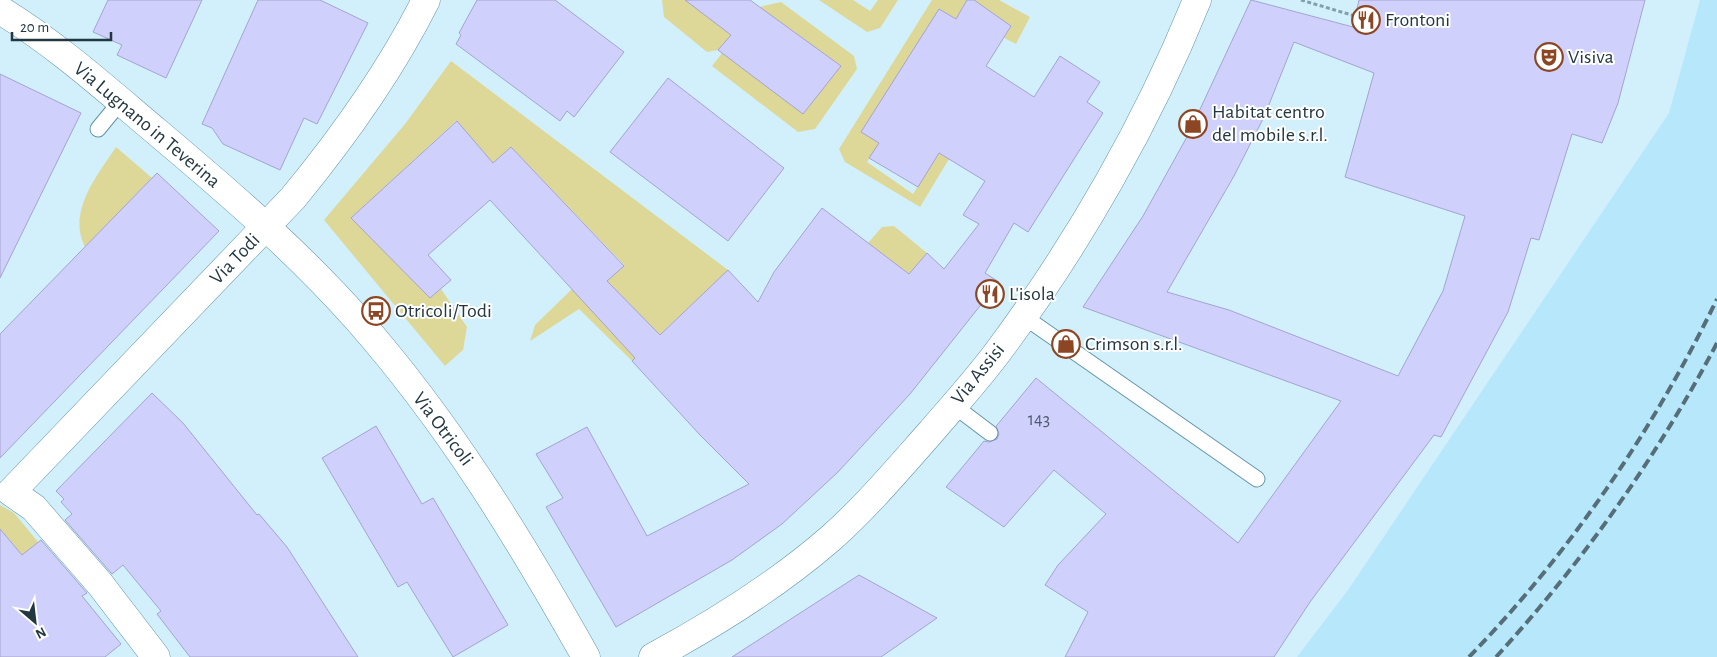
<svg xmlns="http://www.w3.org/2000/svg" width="1717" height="657" font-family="'Alegreya Sans',sans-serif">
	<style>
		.built { fill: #b7e7fb }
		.green { fill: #ddd897 }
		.building { fill: #d0d0fc; stroke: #a4a4ce; fill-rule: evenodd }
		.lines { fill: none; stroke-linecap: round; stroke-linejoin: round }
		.service-casing { stroke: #6294a7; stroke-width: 17 }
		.minor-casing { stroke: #6294a7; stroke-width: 29 }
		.path { stroke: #849fa9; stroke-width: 3; stroke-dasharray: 4 2.5; stroke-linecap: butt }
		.service { stroke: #fff; stroke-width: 15 }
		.minor { stroke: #fff; stroke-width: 28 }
		.rail { stroke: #566e77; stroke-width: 4; stroke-dasharray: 10 5; stroke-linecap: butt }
		.labels { text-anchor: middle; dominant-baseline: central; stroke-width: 4; stroke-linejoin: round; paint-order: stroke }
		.number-label { font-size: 18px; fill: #4e5d6e }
		.poi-label { font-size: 20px; fill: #22373f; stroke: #fff; text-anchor: start }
		.street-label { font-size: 20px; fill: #22373f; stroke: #fff }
	</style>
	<rect width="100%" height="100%" fill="#d1f0fc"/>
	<!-- built -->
	<path class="built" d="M1700,0H1717V657H1297L1348,590L1669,113Z"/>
	<!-- green -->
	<g class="green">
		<path d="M662,0H690L731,35L718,50L707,52L664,17Z"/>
		<path d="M819,0H853L870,11L878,0H898L880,28L867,32Z"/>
		<path d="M932,0H967L956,19L939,9L861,132L879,143L867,162L913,194L939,153L949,159L920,207L845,162L839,149Z"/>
		<path d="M974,0H999L1030,17L1016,44L1004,38L1011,26Z"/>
		<path d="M781,2L854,56L857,69L815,129L798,132L712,66L722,53L803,113L841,66L759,7Z"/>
		<path d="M451,61L728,270L632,361L579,309L530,341L535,325L572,289L607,281L624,265L511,147L493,163L456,121L351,218L430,298L441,289L467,327L463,350L445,366L324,220L405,124Z"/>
		<path d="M116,147L152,178L85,247C67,211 97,176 116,147Z"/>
		<path d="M894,226L927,253L909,274L868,243L882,227Z"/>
		<path d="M0,505L14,513L38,542L22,555L11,542L0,551Z"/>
	</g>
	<!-- building -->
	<g class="building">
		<path d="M108,0H202L166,78L117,55L122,45L93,32Z"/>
		<path d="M258,0H320L368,23L317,124L304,118L280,170L223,144L212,128L202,124Z"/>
		<path d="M477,0H555L624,52L574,117L567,111L560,121L456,44L461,35L459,33Z"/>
		<path d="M685,0H750L841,66L803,114L718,50L731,35Z"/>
		<path d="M967,0H974L1011,26L986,66L1034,97L1060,56L1100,82L1087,102L1103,113L1028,232L1014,223L985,273L999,282L910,394L838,472L782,524L732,560L616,627L546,507L563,498L536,454L587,427L647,536L749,484L700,435L632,361L635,358L490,200L428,255L451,280L430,298L351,218L457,121L493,163L511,147L624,266L607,281L660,335L728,270L758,302L774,272L822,208L909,274L927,253L944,269L979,224L963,215L985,181L939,153L918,187L869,158L879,143L861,132L939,9L956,19Z"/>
		<path d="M1251,0L1353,27L1359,0H1645L1618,103L1602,143L1572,134L1539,240L1531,238L1508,312L1441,437L1434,435L1310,602L1274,657H1065L1088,612L1045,585L1058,565L1106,514L1054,470L1004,527L946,487L984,441L989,442L997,439L999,434L996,426L998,424L1036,378L1238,543L1341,401L1083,307L1143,216L1188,135ZM1294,42L1374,73L1345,177L1465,216L1443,291L1398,376L1229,310L1167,292L1234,176L1264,117Z"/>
		<path d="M0,74L81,113L0,278Z"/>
		<path d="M668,78L784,168L728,241L610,152Z"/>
		<path d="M157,173L219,231L0,458V334Z"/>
		<path d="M152,393L183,423L257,515L259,514L287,547L358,657H190L157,614L161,611L123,565L112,574L65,520L72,514L61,502L64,499L56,491Z"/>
		<path d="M376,426L422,504L433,498L508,625L453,657L407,582L398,587L322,458Z"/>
		<path d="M0,529L22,555L41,540L87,593L82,596L121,644L105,657H0Z"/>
		<path d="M859,575L937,618L881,657H732Z"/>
	</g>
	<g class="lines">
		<defs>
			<g id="service">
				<path d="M98,129L121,101"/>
				<path d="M1023,316L1257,479"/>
				<path d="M953,405L990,433"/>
			</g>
			<g id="minor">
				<path d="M0,10C56,44 107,90 157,132C227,191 297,251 358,320C448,422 519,538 586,657"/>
				<path d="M156,657L100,584L34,508L11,492L293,198C344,136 390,72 426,0"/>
				<path d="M653,657C716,623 777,585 831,538C867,506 898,469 930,433C953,406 978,379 1000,349C1078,244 1148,122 1197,0"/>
			</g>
		</defs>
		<!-- service casing -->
		<use href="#service" class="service-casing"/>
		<!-- minor casing -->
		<use href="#minor" class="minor-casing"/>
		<!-- path -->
		<path class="path" d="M1301,0L1355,16"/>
		<!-- service -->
		<use href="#service" class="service"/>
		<!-- minor -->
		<use href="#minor" class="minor"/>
		<!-- rail -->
		<g class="rail">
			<path d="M1469,657C1570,553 1654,429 1717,299"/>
			<path d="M1496,657C1583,562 1657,457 1717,343"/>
		</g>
	</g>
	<!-- icons -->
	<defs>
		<symbol id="restaurant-ring" viewBox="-11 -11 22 22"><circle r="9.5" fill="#fff" stroke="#8d4624" stroke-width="1.5"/><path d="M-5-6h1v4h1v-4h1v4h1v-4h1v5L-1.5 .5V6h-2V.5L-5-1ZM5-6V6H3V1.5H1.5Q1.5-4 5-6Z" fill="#8d4624"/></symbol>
		<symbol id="theatre-ring" viewBox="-11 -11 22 22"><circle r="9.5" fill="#fff" stroke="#8d4624" stroke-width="1.5"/><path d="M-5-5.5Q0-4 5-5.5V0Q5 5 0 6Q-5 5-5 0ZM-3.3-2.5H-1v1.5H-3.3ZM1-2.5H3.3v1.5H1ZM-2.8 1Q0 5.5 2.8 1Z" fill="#8d4624"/></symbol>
		<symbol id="shop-ring" viewBox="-11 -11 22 22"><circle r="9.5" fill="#fff" stroke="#8d4624" stroke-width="1.5"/><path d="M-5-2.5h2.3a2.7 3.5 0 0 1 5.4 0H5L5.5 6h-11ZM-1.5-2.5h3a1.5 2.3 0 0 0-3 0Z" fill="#8d4624"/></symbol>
		<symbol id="bus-ring" viewBox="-11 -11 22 22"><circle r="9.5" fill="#fff" stroke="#8d4624" stroke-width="1.5"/><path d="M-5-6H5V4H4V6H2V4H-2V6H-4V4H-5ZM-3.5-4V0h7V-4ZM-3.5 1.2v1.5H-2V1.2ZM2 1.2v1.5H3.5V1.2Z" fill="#8d4624"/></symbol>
	</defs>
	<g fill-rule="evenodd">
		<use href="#restaurant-ring" x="1350" y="4" width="32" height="32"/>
		<use href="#theatre-ring" x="1533" y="41" width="32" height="32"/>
		<use href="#shop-ring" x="1177" y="108" width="32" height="32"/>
		<use href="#restaurant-ring" x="974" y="278" width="32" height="32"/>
		<use href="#bus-ring" x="360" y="295" width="32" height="32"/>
		<use href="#shop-ring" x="1050" y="328" width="32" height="32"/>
	</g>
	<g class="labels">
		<!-- number labels -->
		<g class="number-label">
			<text x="1039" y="420">143</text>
		</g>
		<!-- poi labels -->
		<g class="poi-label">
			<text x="1385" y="20">Frontoni</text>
			<text x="1568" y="57">Visiva</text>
			<text x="1212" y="112">Habitat centro<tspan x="1212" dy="23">del mobile s.r.l.</tspan></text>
			<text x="1009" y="294">L'isola</text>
			<text x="395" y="311">Otricoli/Todi</text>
			<text x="1085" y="344">Crimson s.r.l.</text>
		</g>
		<!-- street labels -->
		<g class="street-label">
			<text transform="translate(147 125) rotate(40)">Via Lugnano in Teverina</text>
			<text transform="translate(235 259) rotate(-46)">Via Todi</text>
			<text transform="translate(978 374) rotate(-51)">Via Assisi</text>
			<text transform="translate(443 429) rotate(53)">Via Otricoli</text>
		</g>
	</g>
	<!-- north arrow -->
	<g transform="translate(35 622) rotate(152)" stroke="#ffffff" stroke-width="4" paint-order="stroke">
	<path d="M0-4L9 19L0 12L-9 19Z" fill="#22373f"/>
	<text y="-8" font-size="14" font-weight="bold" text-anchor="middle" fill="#22373f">N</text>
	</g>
	<!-- scale -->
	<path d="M12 32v8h99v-8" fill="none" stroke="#22373f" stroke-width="2.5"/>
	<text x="20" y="32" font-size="15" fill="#22373f" stroke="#ffffff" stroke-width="4" paint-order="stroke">20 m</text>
</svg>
